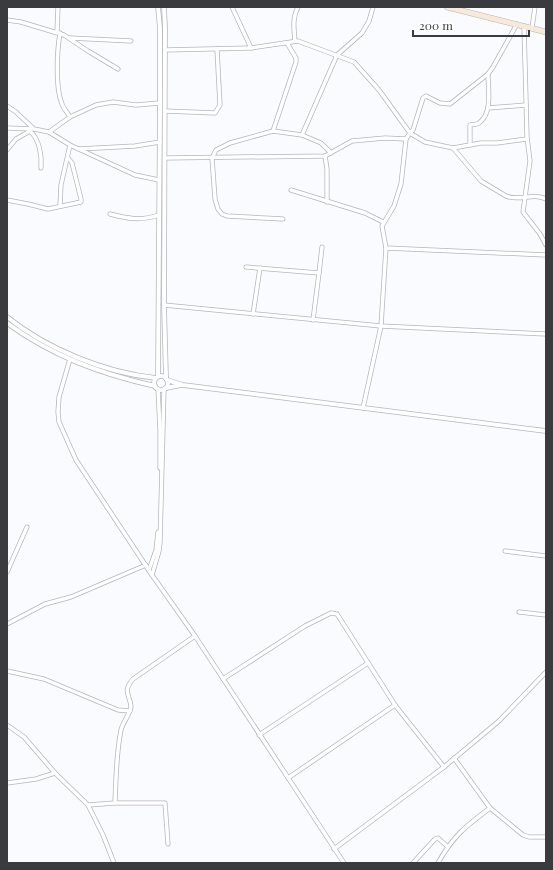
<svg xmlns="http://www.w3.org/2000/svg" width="553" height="870" font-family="'Playfair Display',serif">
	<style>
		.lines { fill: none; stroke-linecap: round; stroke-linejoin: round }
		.minor-casing { stroke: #b5b6be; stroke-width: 5 }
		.tertiary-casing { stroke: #b5b6be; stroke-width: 5.5 }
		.secondary-casing { stroke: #b5b6be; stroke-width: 6 }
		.minor { stroke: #fff; stroke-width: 3.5 }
		.tertiary { stroke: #fff; stroke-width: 4 }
		.secondary { stroke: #f8e9d8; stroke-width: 5 }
	</style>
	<rect width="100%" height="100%" fill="#fafbfe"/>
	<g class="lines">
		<defs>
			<g id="minor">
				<path d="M232,7L251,48L298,41L354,62L379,90L410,133L406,139L401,184L394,206L382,226L386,248"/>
				<path d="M7,20L21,22L64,35L88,51L118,69"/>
				<path d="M517,24L493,67L488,74L450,104L440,103L426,96L423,98L413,130L410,133L425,142L453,148L481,181L506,196C519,202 533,192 546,199"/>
				<path d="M524,26L527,137L530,161L523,212L540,234L546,245"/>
				<path d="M532,28L535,7"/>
				<path d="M57,32L58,7"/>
				<path d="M60,33C57,51 55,87 62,104C63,108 68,113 70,117"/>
				<path d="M70,38L131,41"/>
				<path d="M295,41C294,29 292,18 298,7"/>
				<path d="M165,50L251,48"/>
				<path d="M7,106L16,112L34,129L49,132L70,145L135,175L159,180"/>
				<path d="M488,108L526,105"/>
				<path d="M165,111L215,113L220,105L217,49"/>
				<path d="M7,128L32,129"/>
				<path d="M30,131C40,140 42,157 41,168"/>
				<path d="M273,131L296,62V58L287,43"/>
				<path d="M49,132L70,117L96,105L113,102L136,105L160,103"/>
				<path d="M302,135L337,55L362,33L369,21L373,7"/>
				<path d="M470,145V125C473,124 476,125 479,123C493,113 488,89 488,74"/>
				<path d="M453,148L481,143H497L527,139"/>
				<path d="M79,149L135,146L160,142"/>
				<path d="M7,150L16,139L30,131V129"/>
				<path d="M325,156L327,169V202"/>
				<path d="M165,158L325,156L352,141L385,138L406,139"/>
				<path d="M291,190L365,213L383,222"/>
				<path d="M7,200L28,204L48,209L81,202V199L72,163L68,158"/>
				<path d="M60,206L61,185L70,145"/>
				<path d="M110,214C129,219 141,221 159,215"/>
				<path d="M283,219L227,216L222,214L218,209L215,199L212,158L216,150L230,143L273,131L302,135L321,143L331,153"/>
				<path d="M246,267L319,273L322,247"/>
				<path d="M164,305L381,326L546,334"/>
				<path d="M253,314L260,268"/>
				<path d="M313,320L319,273"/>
				<path d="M70,359L59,397L58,412L59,422L76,460L152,575L195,636L344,863"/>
				<path d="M158,389L160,430V468"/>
				<path d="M363,408L381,326L386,248L546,255"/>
				<path d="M505,551L546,556"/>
				<path d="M149,570L156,550L158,532"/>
				<path d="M7,572L27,527"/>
				<path d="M152,575L159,551L160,543L164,389"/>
				<path d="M519,612L546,615"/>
				<path d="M7,624L45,604L71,597L146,565"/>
				<path d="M7,671L44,679L118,710L130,711"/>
				<path d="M223,679L305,626L331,613L337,614L395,705L444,767"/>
				<path d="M7,725L24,737L55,773L88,805L103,835L114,863"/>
				<path d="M259,735L368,663"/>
				<path d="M454,758L490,808L523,835L529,837H546"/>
				<path d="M288,778L395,705"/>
				<path d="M7,783L36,779L55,773"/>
				<path d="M115,803C116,779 116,754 121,730C123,722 129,716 131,707C130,694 122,692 133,679L195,636"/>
				<path d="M88,805L115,803H165L168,844"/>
				<path d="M334,849L444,767L499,721L546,672"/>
				<path d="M413,863L435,839L438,838L448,847"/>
				<path d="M438,863C453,836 466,826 490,808"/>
			</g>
			<g id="tertiary">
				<path d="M158,7L160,28V103L158,376"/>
				<path d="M164,7L165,28L164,305L166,378"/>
				<path d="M7,317C47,349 105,373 156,378"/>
				<path d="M7,323C52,356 101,374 155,386"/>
				<circle cx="161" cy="383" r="7"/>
				<path d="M167,380L183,385L546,431"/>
				<path d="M166,388L181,385"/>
			</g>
			<path id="secondary" d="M447,7L546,32"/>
		</defs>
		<!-- minor casing -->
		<use href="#minor" class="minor-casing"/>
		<!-- tertiary casing -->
		<use href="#tertiary" class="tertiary-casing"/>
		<!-- secondary casing -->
		<use href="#secondary" class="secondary-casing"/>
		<!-- minor -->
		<use href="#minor" class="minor"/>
		<!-- tertiary -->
		<use href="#tertiary" class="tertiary"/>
		<!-- secondary -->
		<use href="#secondary" class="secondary"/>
	</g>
	<!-- border -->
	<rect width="553" height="870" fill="none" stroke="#3a3b3e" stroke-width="16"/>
	<!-- scale -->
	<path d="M413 30v6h116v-6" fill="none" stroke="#3a3b3e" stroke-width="2"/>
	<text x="419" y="30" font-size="12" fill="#3a3b3e" stroke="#ffffff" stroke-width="3" paint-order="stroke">200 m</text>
</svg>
